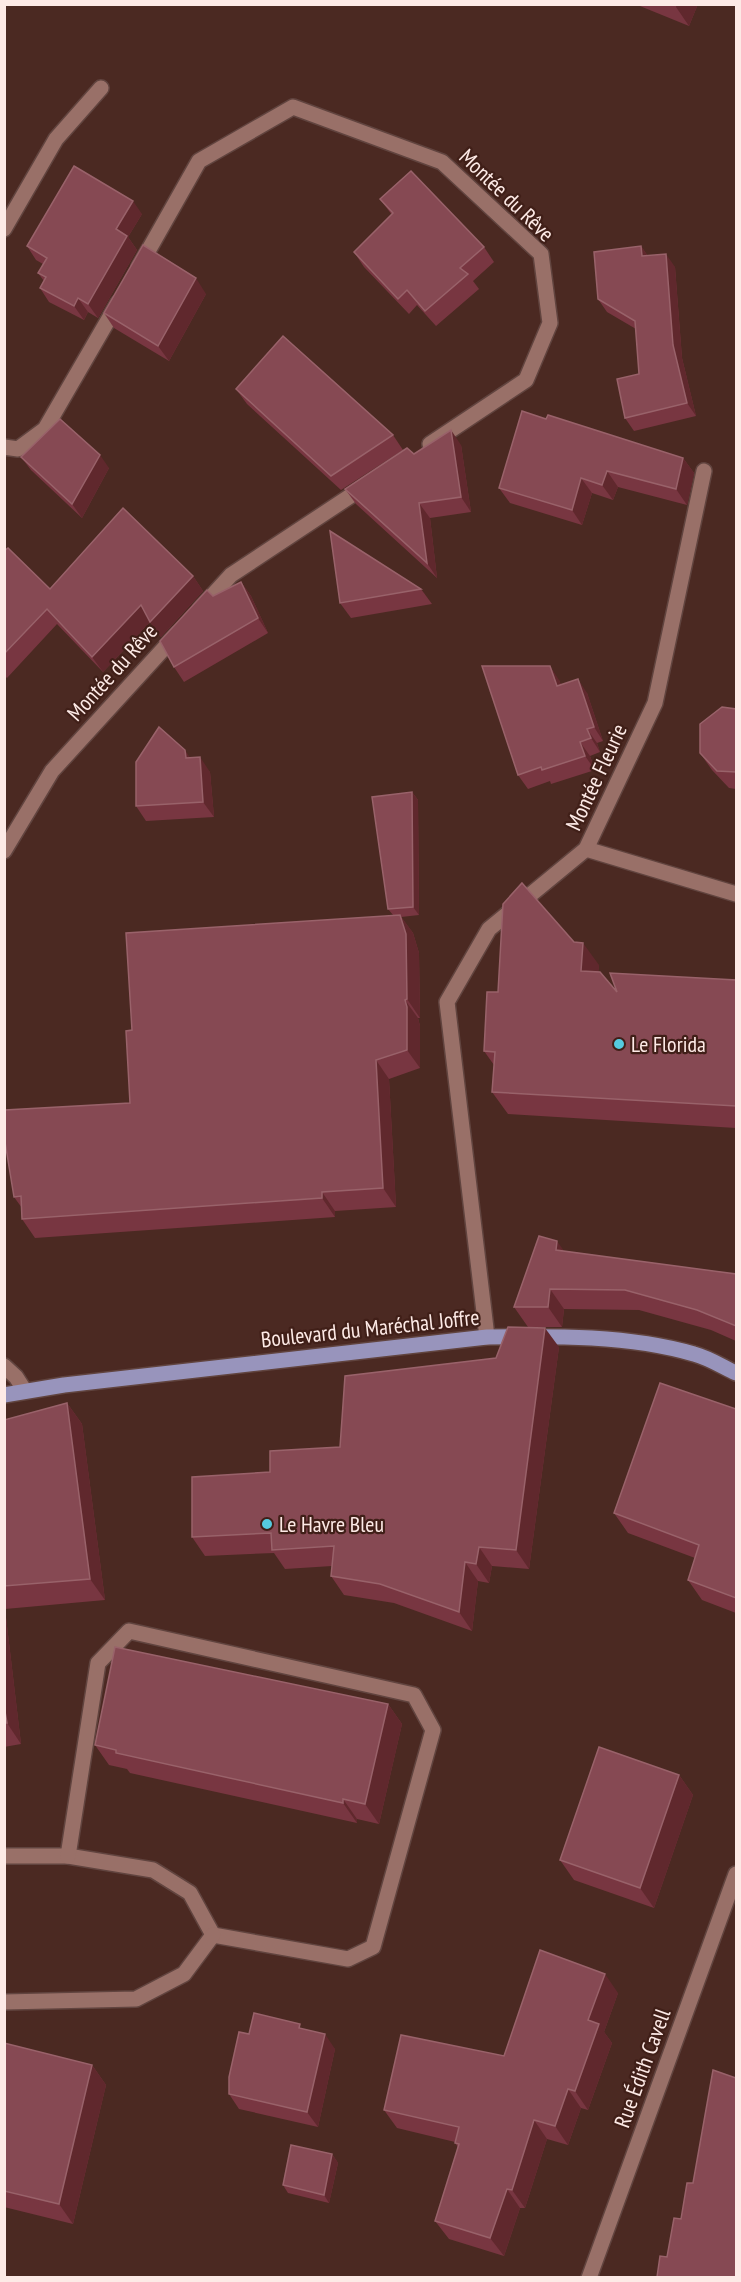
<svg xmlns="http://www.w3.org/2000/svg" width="741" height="2282" font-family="'PT Sans Narrow',sans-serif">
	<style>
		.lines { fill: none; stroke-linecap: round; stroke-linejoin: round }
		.minor-casing { stroke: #61443f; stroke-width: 18 }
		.major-casing { stroke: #61443f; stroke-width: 18 }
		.minor { stroke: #997068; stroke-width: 15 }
		.major { stroke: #9894bc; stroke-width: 15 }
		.wall { fill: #783641 }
		.shaded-wall { fill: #60282d }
		.building { fill: #864953; stroke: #99626a; stroke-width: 1.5 }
		.poi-dot { fill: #55cadf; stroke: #401f18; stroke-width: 2 }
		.labels { text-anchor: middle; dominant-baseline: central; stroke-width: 4.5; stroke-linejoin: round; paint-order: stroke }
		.street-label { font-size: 22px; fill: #fdeae6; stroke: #401f18 }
		.poi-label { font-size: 22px; fill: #fdeae6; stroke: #401f18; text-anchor: start }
	</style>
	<rect width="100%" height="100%" fill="#4b2922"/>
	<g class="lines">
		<defs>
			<g id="minor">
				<path d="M4,229L56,139L101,88"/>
				<path d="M139,267L199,161L293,107L442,162L541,254L550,323L526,380L430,444"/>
				<path d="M4,447L18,449L45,429L118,303"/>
				<path d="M200,609L231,575L367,485"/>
				<path d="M586,849L736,894"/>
				<path d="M4,851L52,771L177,634"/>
				<path d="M487,1337L447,1002L489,929L586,849L655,703L704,471"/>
				<path d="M4,1366L16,1377L25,1391"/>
				<path d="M4,1856H68L153,1870L190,1893L213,1935"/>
				<path d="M68,1856L98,1663L129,1631L414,1695L433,1730L373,1947L348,1959L213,1935"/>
				<path d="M4,2002L136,1999L184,1974L213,1935"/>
				<path d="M589,2278L736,1874"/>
			</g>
			<path id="major" d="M4,1395L64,1385L487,1337C555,1336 629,1335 694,1354C709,1358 723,1367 736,1373"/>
		</defs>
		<!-- minor casing -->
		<use href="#minor" class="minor-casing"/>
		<!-- major casing -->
		<use href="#major" class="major-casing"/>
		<!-- minor -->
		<use href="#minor" class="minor"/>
		<!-- major -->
		<use href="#major" class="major"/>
	</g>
	<!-- wall -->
	<g class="wall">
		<path d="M635,4H698L689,26Z"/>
		<path d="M380,199L484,247L494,262L473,281L479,289L436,326L417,305L409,314L364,267L354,252L392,215Z"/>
		<path d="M142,214L128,237L137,250L98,318L88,312L84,320L49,302L40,288L44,281L38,273L43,264L36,260L27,246Z"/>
		<path d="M641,246L647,255L675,267L682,358L696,416L634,431L625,418L639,374L636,329L607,312L598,299Z"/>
		<path d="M206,294L169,361L114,328L104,313Z"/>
		<path d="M236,389L393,435L403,450L341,490L247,404Z"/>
		<path d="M546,419L683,458L694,473L687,505L618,487L613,500L592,493L582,525L510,503L499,488Z"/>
		<path d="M461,445L471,512L430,518L437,578L356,504L345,489L414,454Z"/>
		<path d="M21,457L109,468L82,518L31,470Z"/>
		<path d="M4,551L50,589L193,576L203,591L161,637L150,622L103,672L57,624L7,678L4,675Z"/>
		<path d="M241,582L251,596L268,633L184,682L174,667L213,596Z"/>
		<path d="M421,589L432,604L351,618L340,603Z"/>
		<path d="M559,680L561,685L587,693L603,741L597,743L600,752L590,756L595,770L551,784L550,781L528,789L518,775Z"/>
		<path d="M736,709V789L729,788L712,770L700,753Z"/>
		<path d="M190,758L210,772L214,817L146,821L136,806Z"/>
		<path d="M412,792L418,800L419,915L401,917L413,933L419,953L420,1018H418L420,1026V1068L389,1079L396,1207L335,1211V1217L35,1238L22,1219V1208L14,1197L130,1103L132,1030L393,915L388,909Z"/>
		<path d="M599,965L598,972L617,992L736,980V1128L508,1114L492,1092L494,1065L484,1051L498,992Z"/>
		<path d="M564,1251L736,1274V1341L711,1330L639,1310L564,1309L562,1327H528L514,1307Z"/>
		<path d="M559,1347L529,1569L492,1566L489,1583L478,1581L472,1631L394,1603L344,1595L331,1576L332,1566L285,1569L274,1553L205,1556L192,1537L270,1472L340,1447L496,1358Z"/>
		<path d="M67,1403L82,1424L105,1600L5,1609L21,1744L4,1747V1420Z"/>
		<path d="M736,1409V1613L702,1600L688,1580L695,1558L628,1533L614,1513Z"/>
		<path d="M388,1704L402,1724L379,1824L357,1819V1823L130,1773L127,1769L109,1765L95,1745Z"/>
		<path d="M679,1775L693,1795L654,1908L574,1880L560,1860Z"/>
		<path d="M618,1993L604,2032L612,2043L588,2110L581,2108L568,2145L547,2139L525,2208H520L504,2256L449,2239L435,2221L458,2148L455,2142L397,2128L384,2110L504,2056Z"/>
		<path d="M304,2029L335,2049L318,2127L239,2109L229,2094L249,2034Z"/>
		<path d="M4,2043L92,2065L106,2085L73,2224L4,2207Z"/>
		<path d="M332,2154L338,2163L329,2203L288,2193L283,2185Z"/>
	</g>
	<!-- shaded-wall -->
	<g class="shaded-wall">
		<path d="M677,4H698L689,26L676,7Z"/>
		<path d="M133,201L142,214L128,237L137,250L98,318L88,304L116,229Z"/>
		<path d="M641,246L650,259L642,256Z"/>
		<path d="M666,254L675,267L682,358L696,416L687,403L673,345Z"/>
		<path d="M196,278L206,294L169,361L158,346Z"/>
		<path d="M78,298L88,312L84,320L74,306Z"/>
		<path d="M451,430L461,445L471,512L461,497Z"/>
		<path d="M100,455L109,468L82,518L72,504Z"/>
		<path d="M683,458L694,473L687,505L676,489Z"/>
		<path d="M607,471L618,487L613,500L602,485Z"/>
		<path d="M581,478L592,493L582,525L572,510Z"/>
		<path d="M419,503L430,518L437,578L427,563Z"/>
		<path d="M193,576L203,591L161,637L150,622Z"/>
		<path d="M241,582L251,596L268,633L258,618Z"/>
		<path d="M141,605L152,620L103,672L92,657Z"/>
		<path d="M550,666L559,680L567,700L557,686Z"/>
		<path d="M578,679L587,693L603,741L594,727Z"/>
		<path d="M587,729L597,743L600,752L591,738Z"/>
		<path d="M580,742L590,756L595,770L585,756Z"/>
		<path d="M185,750L195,765L186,758Z"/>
		<path d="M200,757L210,772L214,817L203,802Z"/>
		<path d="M412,792L418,800L419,915L413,907Z"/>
		<path d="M400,915L413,933L419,953L420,1018L407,999Z"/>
		<path d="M583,943L599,965L597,993L581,971Z"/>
		<path d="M405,1000L418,1018L420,1026V1068L407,1050Z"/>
		<path d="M376,1060L389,1079L396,1207L383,1188Z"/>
		<path d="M322,1192L335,1211V1217L322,1198Z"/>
		<path d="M557,1241L571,1261L556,1250Z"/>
		<path d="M550,1289L564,1309L562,1327L548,1307Z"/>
		<path d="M545,1328L559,1347L529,1569L516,1550Z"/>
		<path d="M67,1403L82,1424L105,1600L90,1579Z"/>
		<path d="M479,1547L492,1566L489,1583L476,1564Z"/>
		<path d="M465,1562L478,1581L472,1631L459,1612Z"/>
		<path d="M4,1608L5,1609L21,1744L7,1723L4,1706Z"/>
		<path d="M388,1704L402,1724L379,1824L365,1804Z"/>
		<path d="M679,1775L693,1795L654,1908L640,1888Z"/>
		<path d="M343,1799L357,1819V1823L343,1803Z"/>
		<path d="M605,1974L618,1993L604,2032L612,2043L588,2110L575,2091L588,2020Z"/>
		<path d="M325,2034L335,2049L318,2127L307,2112Z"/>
		<path d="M92,2065L106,2085L73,2224L59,2204Z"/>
		<path d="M568,2089L581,2108L568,2145L555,2126Z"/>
		<path d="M534,2120L547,2139L525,2208L512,2190Z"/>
		<path d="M332,2154L338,2163L329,2203L324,2195Z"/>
		<path d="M507,2189L520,2208L504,2256L490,2238Z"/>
	</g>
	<!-- building -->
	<g class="building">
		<path d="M74,166L133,201L116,229L127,236L88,304L78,298L74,306L40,288L46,277L38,273L47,258L27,246Z"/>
		<path d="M411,171L484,247L460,268L468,274L425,311L407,290L398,299L354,252L393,213L380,199Z"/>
		<path d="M143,245L196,278L158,346L104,313Z"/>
		<path d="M641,246L642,256L666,254L673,345L687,403L625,418L617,379L639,374L635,321L598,299L594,252Z"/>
		<path d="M283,336L393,435L331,476L236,389Z"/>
		<path d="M522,411L546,419L548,415L683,458L676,489L607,471L602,485L581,478L572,510L499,488Z"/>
		<path d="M60,419L100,455L72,504L21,457Z"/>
		<path d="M451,430L461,497L419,503L427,563L345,489L407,448L414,454Z"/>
		<path d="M123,508L193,576L150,622L141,605L92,657L47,609L4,654V551L8,548L50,589Z"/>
		<path d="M330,531L421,589L340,603Z"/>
		<path d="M241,582L258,618L174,667L160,641L207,590L213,596Z"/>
		<path d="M482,666H550L557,686L578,679L594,727L587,729L591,738L580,742L585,756L542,770L541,767L518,775Z"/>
		<path d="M722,707L736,709V772L717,771L700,753V724Z"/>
		<path d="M159,727L185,750L186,758L200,757L203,802L136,806V762Z"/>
		<path d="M412,792L413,907L388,909L372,797Z"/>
		<path d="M522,883L574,942L583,943L581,971L600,972L617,992L610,973L736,980V1106L492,1092L495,1052L484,1051L487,992H498L503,904Z"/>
		<path d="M400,915L406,934L407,999L405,1000L407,1007V1050L376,1060L383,1188L322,1192V1198L22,1219L21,1196L14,1197L5,1142V1110L130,1103L126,1031L132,1030L126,933Z"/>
		<path d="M539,1236L557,1241L556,1250L736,1274V1326L697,1310L625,1290L550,1289L548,1307H514Z"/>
		<path d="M508,1327L545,1328L516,1550L479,1547L476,1564L465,1562L459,1612L380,1584L331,1576L334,1546L272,1550L271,1533L192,1537V1477L270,1472V1451L340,1447L345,1376L496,1358Z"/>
		<path d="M660,1383L736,1409V1598L688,1580L699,1545L614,1513Z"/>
		<path d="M67,1403L90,1579L4,1586V1420Z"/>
		<path d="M115,1647L388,1704L365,1804L343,1799V1803L116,1753V1750L95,1745Z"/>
		<path d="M4,1706L7,1723H4Z"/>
		<path d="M599,1747L679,1775L640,1888L560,1860Z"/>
		<path d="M540,1950L605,1974L588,2020L599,2024L575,2091L568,2089L555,2126L534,2120L512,2190L507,2189L490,2238L435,2221L459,2144L455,2143L459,2127L384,2110L401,2035L504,2056Z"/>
		<path d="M254,2013L300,2024L299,2028L325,2034L307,2112L229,2094V2077L239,2032L249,2034Z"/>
		<path d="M4,2043L92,2065L59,2204L4,2191Z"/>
		<path d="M713,2070L736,2078V2277H657L660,2256L667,2257L674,2218L681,2219L687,2183H693Z"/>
		<path d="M291,2145L332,2154L324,2195L283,2185Z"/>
	</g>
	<!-- markers -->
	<g class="poi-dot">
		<circle cx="619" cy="1044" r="6"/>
		<circle cx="267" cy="1524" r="6"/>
	</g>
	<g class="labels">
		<!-- street labels -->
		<g class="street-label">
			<text transform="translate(507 195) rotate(44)">Montée du Rêve</text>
			<text transform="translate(112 672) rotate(-48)">Montée du Rêve</text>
			<text transform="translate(596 777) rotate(-65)">Montée Fleurie</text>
			<text transform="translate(370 1328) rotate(-6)">Boulevard du Maréchal Joffre</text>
			<text transform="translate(642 2068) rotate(-70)">Rue Édith Cavell</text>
		</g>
		<!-- poi labels -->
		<g class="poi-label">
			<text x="631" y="1044">Le Florida</text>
			<text x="279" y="1524">Le Havre Bleu</text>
		</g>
	</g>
	<!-- border -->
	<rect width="741" height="2282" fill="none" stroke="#fdeae6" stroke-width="12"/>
</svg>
